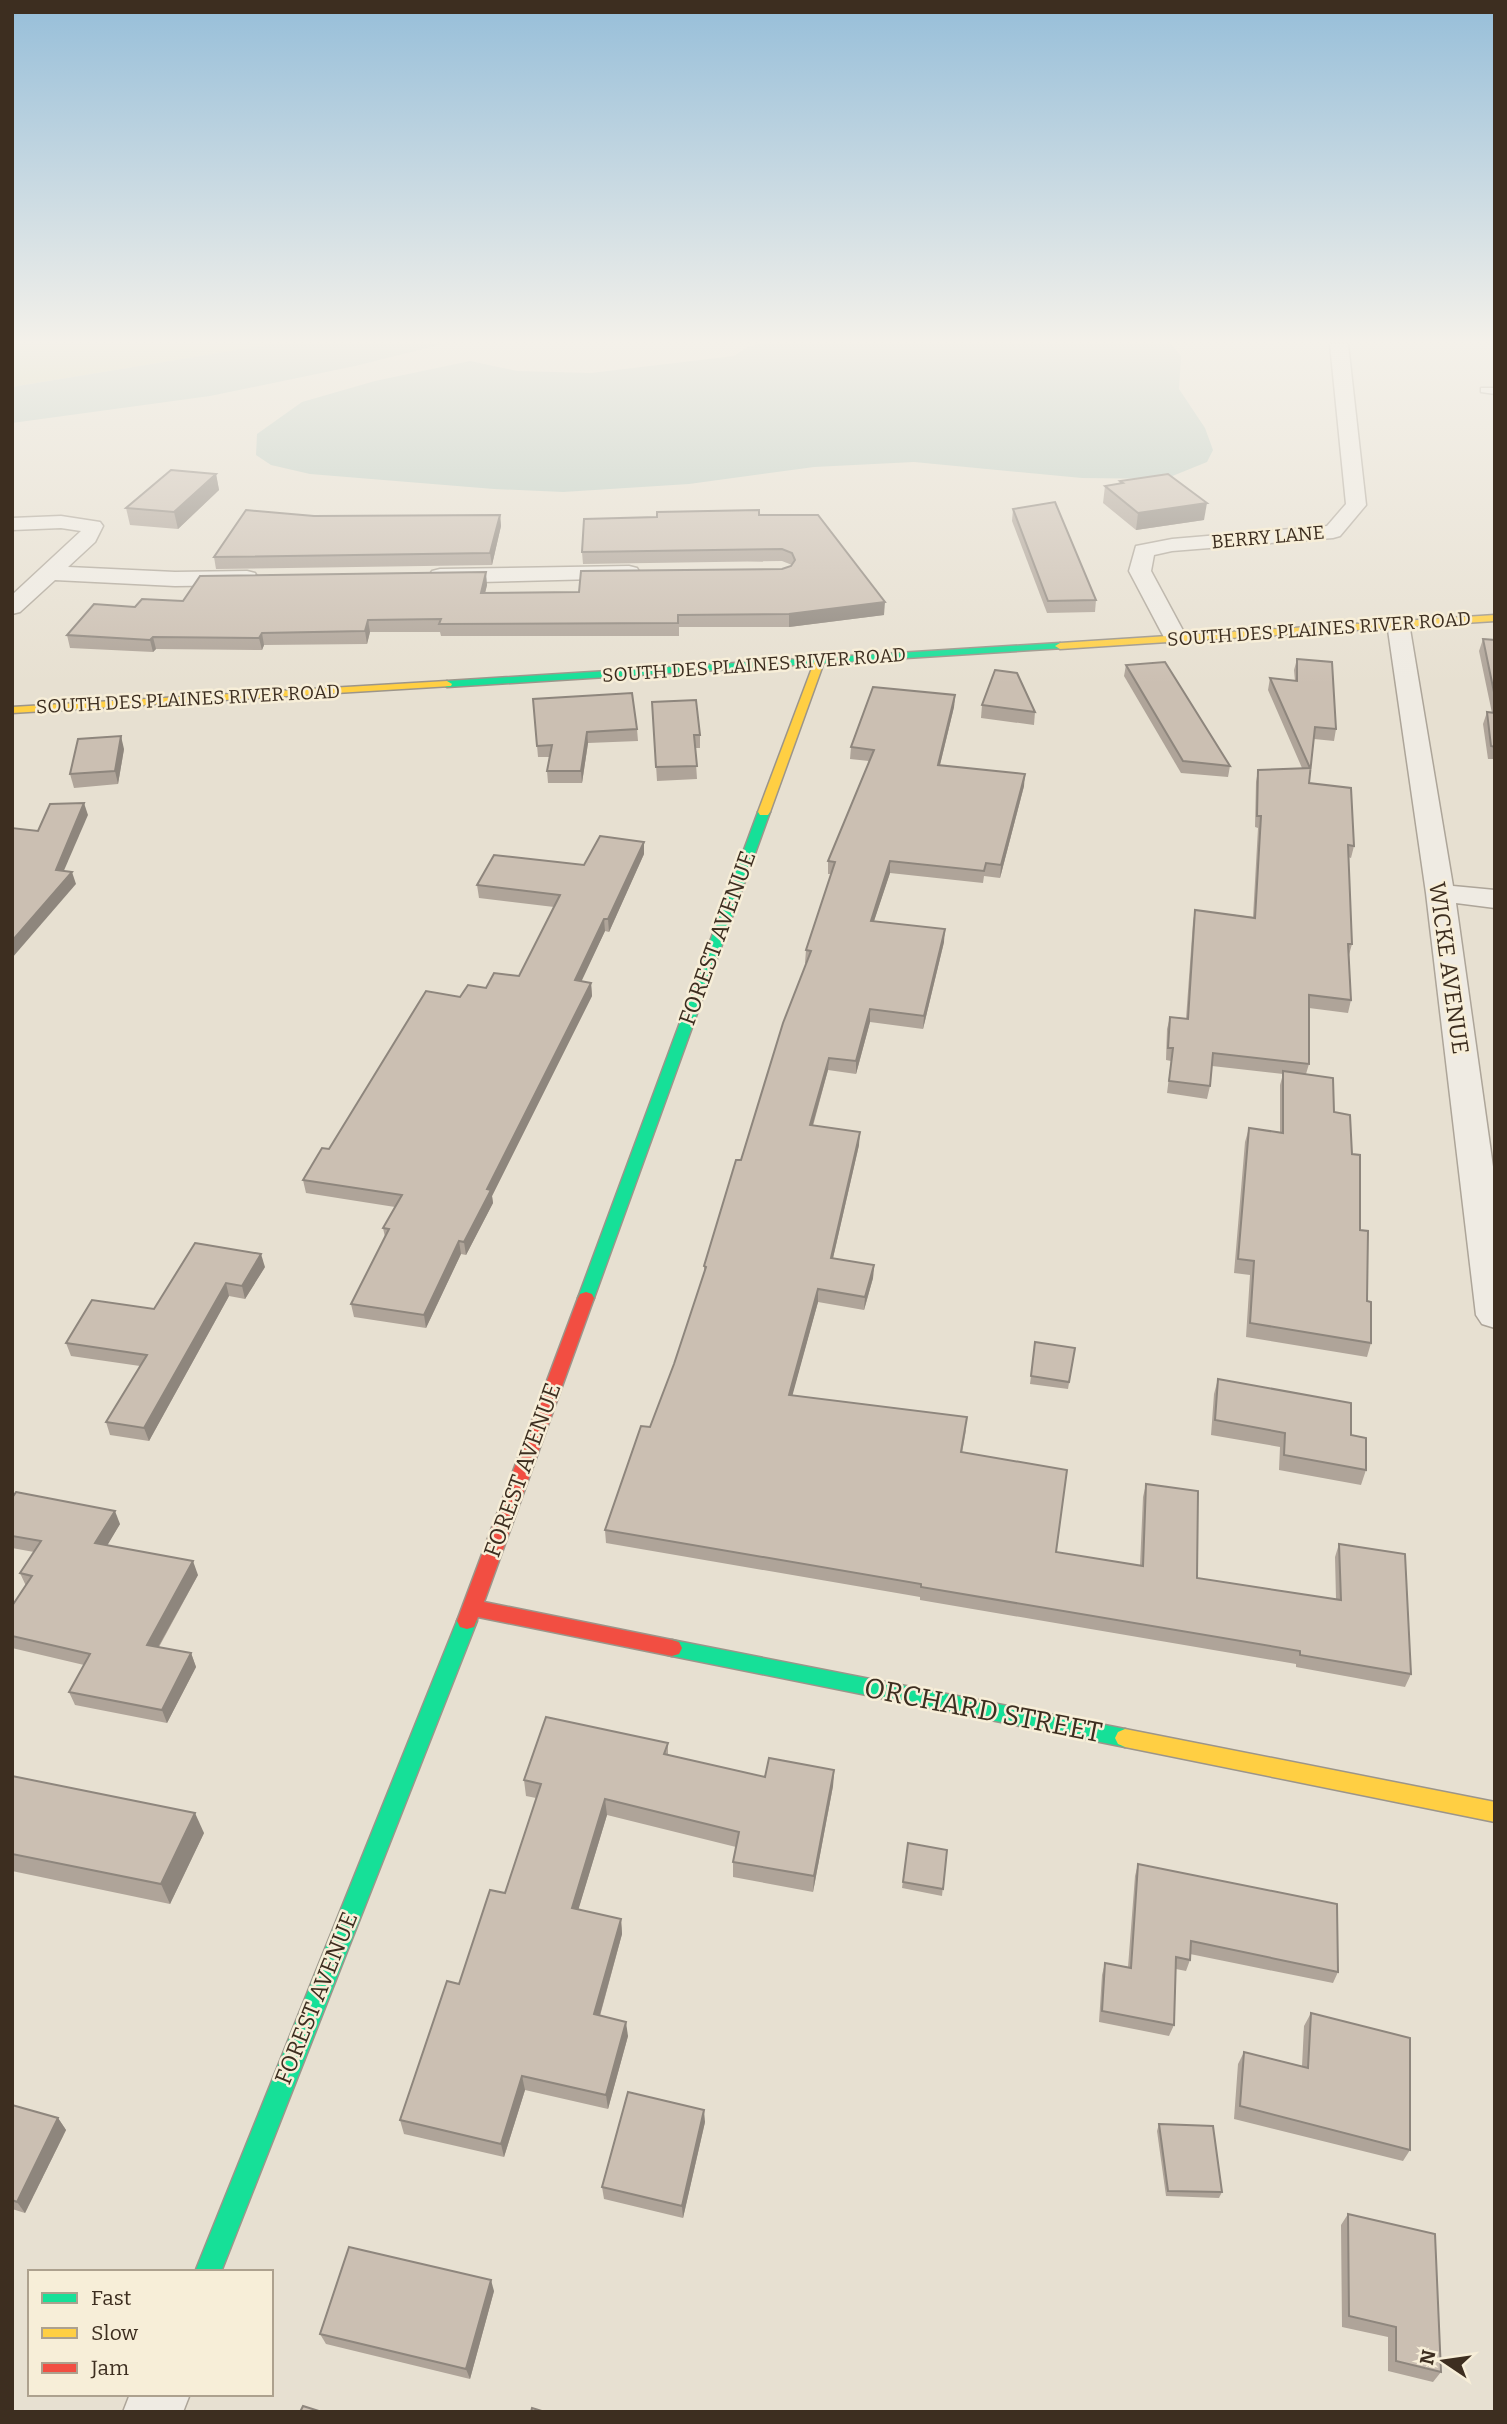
<svg xmlns="http://www.w3.org/2000/svg" width="1507" height="2424" font-family="Bitter,serif">
	<style>
		.green { fill: #d6d7b3 }
		.water { fill: #bcccc2 }
		.lines { fill: none; stroke-linecap: round; stroke-linejoin: round }
		.lane-casing { stroke: #ada599; stroke-width: 3 }
		.street-casing { stroke: #ada599; stroke-width: 3 }
		.fast-casing { stroke: #9c958a; stroke-width: 3 }
		.slow-casing { stroke: #9c958a; stroke-width: 3 }
		.jam-casing { stroke: #9c958a; stroke-width: 3 }
		.lane { fill: #efebe3; fill-rule: evenodd }
		.street { fill: #efebe3; fill-rule: evenodd }
		.fast { fill: #16e098; fill-rule: evenodd }
		.slow { fill: #ffcf43; fill-rule: evenodd }
		.jam { fill: #f24e42; fill-rule: evenodd }
		.wall { fill: #afa499 }
		.shaded-wall { fill: #8e867d }
		.building { fill: #cbbfb2; stroke: #8e867d; stroke-width: 2 }
		.labels { text-anchor: middle; dominant-baseline: central; stroke-width: 5; stroke-linejoin: round; paint-order: stroke }
		.far-street-label { font-size: 19px; fill: #3d2e20; stroke: #f7eed8 }
		.street-label { font-size: 23px; fill: #3d2e20; stroke: #f7eed8 }
		.near-street-label { font-size: 28px; fill: #3d2e20; stroke: #f7eed8 }
	</style>
	<rect width="100%" height="100%" fill="#e7e0d1"/>
	<!-- green -->
	<path class="green" d="M12,344H273L12,387Z"/>
	<!-- water -->
	<g class="water">
		<path d="M273,344H443L355,366L210,396L12,423V387Z"/>
		<path d="M761,344H1171L1181,356L1179,389L1205,428L1213,450L1207,462L1165,479L1082,478L914,462L814,467L689,484L563,492L494,489L310,474L271,465L256,455L257,434L302,402L375,381L470,361L517,371L591,373L734,356L749,346Z"/>
	</g>
	<g class="lines">
		<defs>
			<path id="lane" d="M1481,388H1495V394L1481,392Z"/>
			<g id="street">
				<path d="M1330,344H1348L1366,505L1340,536L1333,538L1172,551L1154,555L1151,571L1187,638L1183,643H1167L1129,571L1136,546L1172,539L1327,526L1346,504Z"/>
				<path d="M61,516L100,522L103,526L95,542L68,567L175,572L247,571L255,573L258,578L255,583L247,585L175,586L55,580L20,612L12,614V595L81,531L61,528L12,530V518Z"/>
				<path d="M629,566L637,568L640,573L637,578L440,583L432,581L429,576L432,571L440,569Z"/>
				<path d="M1398,616L1406,618L1409,623L1453,886L1495,890V908L1456,903L1495,1181V1328L1482,1324L1476,1315L1426,893L1387,623L1390,618Z"/>
				<path d="M130,2394H190L183,2412H123Z"/>
			</g>
			<g id="fast">
				<path d="M1060,643L1065,646L1064,648L447,687L442,684L447,681Z"/>
				<path d="M764,808L770,812L594,1298L592,1302H580L578,1298L758,812Z"/>
				<path d="M467,1613L474,1615L477,1621L221,2272H195L457,1621L460,1615Z"/>
				<path d="M672,1640L1125,1729L1132,1732L1135,1738L1132,1744L1125,1747L672,1656L665,1654L662,1648L665,1642Z"/>
			</g>
			<g id="slow">
				<path d="M1495,615V621L1060,649L1055,646L1060,643Z"/>
				<path d="M815,660L824,662L770,812L768,815H760L758,812Z"/>
				<path d="M447,681L452,684L451,686L12,713V707Z"/>
				<path d="M1125,1729L1495,1802V1822L1125,1747L1118,1744L1115,1738L1118,1732Z"/>
			</g>
			<path id="jam" d="M586,1292L592,1294L594,1298L484,1602L672,1640L679,1642L682,1648L679,1654L672,1656L478,1617L474,1627L467,1629L460,1627L457,1621L578,1298L580,1294Z"/>
		</defs>
		<!-- lane casing -->
		<use href="#lane" class="lane-casing"/>
		<!-- street casing -->
		<use href="#street" class="street-casing"/>
		<!-- fast casing -->
		<use href="#fast" class="fast-casing"/>
		<!-- slow casing -->
		<use href="#slow" class="slow-casing"/>
		<!-- jam casing -->
		<use href="#jam" class="jam-casing"/>
		<!-- lane -->
		<use href="#lane" class="lane"/>
		<!-- street -->
		<use href="#street" class="street"/>
		<!-- fast -->
		<use href="#fast" class="fast"/>
		<!-- slow -->
		<use href="#slow" class="slow"/>
		<!-- jam -->
		<use href="#jam" class="jam"/>
	</g>
	<!-- wall -->
	<g class="wall">
		<path d="M216,474L219,490L178,529L130,525L126,508Z"/>
		<path d="M1120,481L1204,520L1136,530L1103,503L1105,486L1119,484Z"/>
		<path d="M1013,509L1096,600L1095,612L1047,613L1012,521Z"/>
		<path d="M500,515L501,526L492,565L216,569L214,557L314,516Z"/>
		<path d="M759,515L884,615L789,627H679V636H441L440,632H370L367,644L264,645L262,650L156,649L153,652L70,648L67,635L135,607L183,601L487,585L485,593L579,592L782,569L791,566L792,565L782,561L583,564L582,552Z"/>
		<path d="M1483,639L1495,640V759H1488L1483,724L1487,712L1492,713L1479,651Z"/>
		<path d="M1297,659L1336,729L1334,741L1314,739L1309,783L1354,846L1351,858L1348,857L1352,944L1349,955L1351,1000L1348,1013L1309,1008V1064L1306,1074L1334,1112L1352,1154L1371,1343L1367,1357L1246,1337L1250,1275L1234,1273L1245,1142L1249,1128L1280,1132V1085L1283,1074L1212,1066L1210,1086L1207,1099L1167,1093L1171,1061L1166,1060L1167,1029L1170,1017L1186,1019L1193,922L1195,910L1253,917L1258,828L1255,827L1256,782L1258,770L1302,768L1268,690L1270,678L1295,681L1294,670Z"/>
		<path d="M1126,665L1230,766L1228,777L1181,773L1124,676Z"/>
		<path d="M955,695L954,707L940,765L1024,786L1000,878L984,876L983,883L890,873L874,921L944,942L923,1029L870,1022L856,1074L828,1070L813,1126L859,1145L833,1258L874,1265L873,1278L864,1310L818,1302L792,1395L966,1430L962,1453L1056,1552L1140,1566L1143,1497L1146,1484L1197,1578L1336,1599L1335,1557L1339,1544L1411,1674L1405,1687L1296,1667V1664L920,1600V1597L606,1543L605,1530L650,1427L674,1364L704,1273V1266L741,1160L806,963H805L806,950L831,874H828V861L869,761L850,759L851,747Z"/>
		<path d="M533,699L637,729L638,741L588,743L582,783H548L547,771L550,757H538Z"/>
		<path d="M652,702L700,735V748H695L697,779L657,781Z"/>
		<path d="M982,705L1035,712L1034,725L981,718Z"/>
		<path d="M124,749L118,784L74,788L70,774Z"/>
		<path d="M644,854L609,932L605,931L581,981L591,983L592,996L492,1196L493,1203L466,1255L461,1254L426,1328L354,1317L351,1304L385,1237L383,1228L395,1207L306,1193L303,1180L460,997L519,976L554,907L479,898L477,885Z"/>
		<path d="M265,1267L245,1299L229,1296L149,1441L110,1435L106,1422L140,1366L71,1356L66,1343Z"/>
		<path d="M1035,1342L1075,1348L1068,1389L1030,1384Z"/>
		<path d="M1218,1379L1351,1435L1366,1470L1361,1485L1279,1470L1280,1447L1211,1435L1214,1394Z"/>
		<path d="M12,1498L120,1524L107,1545L198,1575L159,1647L191,1653L196,1667L167,1723L75,1705L69,1692L84,1665L12,1648V1606L26,1586L20,1573L34,1552L12,1548Z"/>
		<path d="M668,1743V1755L765,1777L834,1770L833,1786L813,1892L733,1877V1862L736,1847L607,1815L578,1910L621,1919L622,1934L600,2016L628,2036L608,2109L525,2090L504,2157L404,2134L400,2120L459,1984L505,1893L536,1798L526,1796L524,1780Z"/>
		<path d="M12,1776L204,1833L170,1904L12,1871Z"/>
		<path d="M908,1843L947,1850L942,1896L902,1888Z"/>
		<path d="M1138,1864L1338,1972L1333,1983L1190,1954V1960L1186,1971L1176,1969L1174,2025L1169,2036L1099,2022L1102,1975L1105,1963L1128,1967L1135,1876Z"/>
		<path d="M1311,2013L1410,2150L1403,2161L1234,2119L1238,2064L1244,2052L1302,2066L1304,2026Z"/>
		<path d="M12,2105L58,2118L66,2130L25,2213L12,2209Z"/>
		<path d="M705,2122L683,2218L604,2199L602,2187Z"/>
		<path d="M1159,2124L1222,2192L1219,2198L1166,2196L1157,2131Z"/>
		<path d="M1348,2214L1441,2372L1433,2382L1388,2371V2337L1342,2327L1341,2225Z"/>
		<path d="M494,2291L470,2379L326,2344L320,2334Z"/>
	</g>
	<!-- shaded-wall -->
	<g class="shaded-wall">
		<path d="M216,474L219,490L178,529L174,512Z"/>
		<path d="M1207,503L1204,520L1136,530L1138,513Z"/>
		<path d="M500,515L501,526L492,565L490,553Z"/>
		<path d="M486,572L487,585L482,605L481,593Z"/>
		<path d="M885,602L884,615L789,627V614Z"/>
		<path d="M368,620L370,632L367,644L365,631Z"/>
		<path d="M262,633L264,645L262,650L259,638Z"/>
		<path d="M153,637L156,649L153,652L150,640Z"/>
		<path d="M955,695L954,707L937,777L938,765Z"/>
		<path d="M587,732L588,743L582,783L581,771Z"/>
		<path d="M121,736L124,749L118,784L115,771Z"/>
		<path d="M1025,774L1024,786L1000,878L1001,865Z"/>
		<path d="M84,803L88,815L59,882L56,870Z"/>
		<path d="M644,842V854L609,932L608,919Z"/>
		<path d="M890,861V873L870,933L871,921Z"/>
		<path d="M72,872L76,884L12,958V941Z"/>
		<path d="M604,919L605,931L576,993L575,980Z"/>
		<path d="M945,929L944,942L923,1029L924,1016Z"/>
		<path d="M591,983L592,996L492,1196L493,1203L466,1255L464,1242L487,1189Z"/>
		<path d="M870,1009V1022L856,1074V1061Z"/>
		<path d="M829,1058L828,1070L809,1138L810,1125Z"/>
		<path d="M860,1132L859,1145L830,1271L831,1258Z"/>
		<path d="M459,1241L461,1254L426,1328L424,1315Z"/>
		<path d="M261,1254L265,1267L245,1299L242,1286Z"/>
		<path d="M874,1265L873,1278L864,1310L865,1297Z"/>
		<path d="M226,1283L229,1296L149,1441L144,1428Z"/>
		<path d="M818,1289V1302L789,1408V1395Z"/>
		<path d="M115,1511L120,1524L101,1556L95,1543Z"/>
		<path d="M193,1561L198,1575L152,1658L147,1645Z"/>
		<path d="M191,1653L196,1667L167,1723L162,1710Z"/>
		<path d="M834,1770L833,1786L813,1892L814,1876Z"/>
		<path d="M605,1799L607,1815L574,1924L572,1908Z"/>
		<path d="M195,1813L204,1833L170,1904L161,1884Z"/>
		<path d="M621,1919L622,1934L596,2029L594,2014Z"/>
		<path d="M626,2022L628,2036L608,2109L606,2095Z"/>
		<path d="M522,2076L525,2090L504,2157L501,2144Z"/>
		<path d="M704,2110L705,2122L683,2218L682,2206Z"/>
		<path d="M58,2118L66,2130L25,2213L17,2202Z"/>
		<path d="M491,2280L494,2291L470,2379L466,2369Z"/>
	</g>
	<!-- building -->
	<g class="building">
		<path d="M171,470L216,474L174,512L126,508Z"/>
		<path d="M1168,474L1207,503L1138,513L1105,486L1123,483L1120,481Z"/>
		<path d="M1055,502L1096,600L1048,601L1013,509Z"/>
		<path d="M246,510L314,516L500,515L490,553L214,557Z"/>
		<path d="M759,510V515H818L885,602L789,614L678,615V623L439,624L441,619L368,620L365,631L262,633L259,638L153,637L150,640L67,635L94,604L135,607L142,599L183,601L200,576L486,572L481,593L579,592L581,571L782,569L791,566L795,560L792,553L782,549L582,552L584,519L657,517V512Z"/>
		<path d="M1483,639L1495,640V697Z"/>
		<path d="M1297,659L1332,662L1336,729L1315,727L1309,783L1351,788L1354,846L1348,845L1352,944H1348L1351,1000L1309,995V1064L1213,1053L1210,1086L1169,1081L1173,1048H1168L1170,1017L1188,1019L1195,910L1255,918L1261,816H1257L1258,770L1310,768L1270,678L1297,681Z"/>
		<path d="M1165,662L1230,766L1183,761L1126,665Z"/>
		<path d="M995,670L1017,673L1035,712L982,705Z"/>
		<path d="M873,687L955,695L938,765L1025,774L1001,865L986,863L984,871L890,861L871,921L945,929L924,1016L870,1009L856,1061L829,1058L810,1125L860,1132L831,1258L874,1265L865,1297L818,1289L789,1395L967,1417L961,1452L1067,1470L1056,1552L1143,1566L1146,1484L1198,1491L1197,1578L1341,1600L1339,1544L1405,1554L1411,1674L1300,1655V1651L921,1587V1584L605,1530L641,1426L650,1427L674,1364L706,1267L704,1266L736,1160H741L783,1023L811,951L806,950L835,862L828,861L874,750L851,747Z"/>
		<path d="M632,693L637,729L587,732L581,771H547L552,745L537,746L533,699Z"/>
		<path d="M696,700L700,735H694L697,766L656,767L652,702Z"/>
		<path d="M1487,712L1495,713V747L1491,746Z"/>
		<path d="M121,736L115,771L70,774L78,739Z"/>
		<path d="M84,803L56,870L72,872L12,941V828L38,831L50,804Z"/>
		<path d="M600,836L644,842L608,919H604L575,980L591,983L487,1189L491,1190L464,1242L459,1241L424,1315L351,1304L389,1229L383,1228L402,1195L303,1180L322,1148L329,1149L426,991L460,997L468,985L486,988L494,973L519,976L560,895L477,885L494,855L584,865Z"/>
		<path d="M1283,1071L1333,1078L1334,1112L1350,1115L1352,1154L1360,1155V1230L1368,1231L1367,1301L1371,1302V1343L1250,1323L1254,1261L1238,1259L1249,1128L1283,1133Z"/>
		<path d="M195,1243L261,1254L242,1286L226,1283L144,1428L106,1422L147,1355L66,1343L92,1300L154,1309Z"/>
		<path d="M1035,1342L1075,1348L1069,1382L1031,1376Z"/>
		<path d="M1218,1379L1351,1403V1435L1366,1438V1470L1284,1455L1285,1433L1215,1420Z"/>
		<path d="M16,1492L115,1511L95,1543L193,1561L147,1645L191,1653L162,1710L69,1692L90,1654L12,1636V1606L32,1576L20,1573L41,1541L12,1536V1498Z"/>
		<path d="M546,1717L668,1743L664,1754L765,1777L769,1758L834,1770L814,1876L733,1862L739,1832L605,1799L572,1908L621,1919L594,2014L626,2022L606,2095L522,2076L501,2144L400,2120L447,1981L459,1984L490,1890L505,1893L541,1784L524,1780Z"/>
		<path d="M12,1776L195,1813L161,1884L12,1854Z"/>
		<path d="M908,1843L947,1850L943,1889L903,1882Z"/>
		<path d="M1138,1864L1337,1904L1338,1972L1191,1941L1190,1960L1176,1957L1174,2025L1102,2011L1105,1963L1131,1968Z"/>
		<path d="M1311,2013L1410,2038V2150L1240,2106L1244,2052L1308,2068Z"/>
		<path d="M628,2092L704,2110L682,2206L602,2187Z"/>
		<path d="M12,2105L58,2118L17,2202L12,2200Z"/>
		<path d="M1159,2124L1213,2126L1222,2192L1168,2191Z"/>
		<path d="M1348,2214L1435,2234L1441,2372L1396,2361V2327L1349,2316Z"/>
		<path d="M349,2247L491,2280L466,2369L320,2334Z"/>
		<path d="M303,2406L322,2412H300Z"/>
		<path d="M532,2408L545,2412H531Z"/>
	</g>
	<!-- sky -->
	<linearGradient id="sky" x2="0" y2="1"><stop stop-color="#96bed9"/><stop offset="0.5" stop-color="#f4f1ea"/><stop offset="1" stop-color="#f4f1ea" stop-opacity="0"/></linearGradient>
	<rect width="1507" height="684" fill="url(#sky)"/>
	<g class="labels">
		<!-- far-street labels -->
		<g class="far-street-label">
			<text transform="translate(1268 537) rotate(-5)">BERRY LANE</text>
			<text transform="translate(1319 629) rotate(-4)">SOUTH DES PLAINES RIVER ROAD</text>
			<text transform="translate(754 665) rotate(-4)">SOUTH DES PLAINES RIVER ROAD</text>
			<text transform="translate(188 699) rotate(-3)">SOUTH DES PLAINES RIVER ROAD</text>
		</g>
		<!-- street labels -->
		<g class="street-label">
			<text transform="translate(717 938) rotate(-70)">FOREST AVENUE</text>
			<text transform="translate(1449 968) rotate(82)">WICKE AVENUE</text>
			<text transform="translate(522 1470) rotate(-70)">FOREST AVENUE</text>
			<text transform="translate(316 1998) rotate(-68)">FOREST AVENUE</text>
		</g>
		<!-- near-street labels -->
		<g class="near-street-label">
			<text transform="translate(983 1710) rotate(11)">ORCHARD STREET</text>
		</g>
	</g>
	<!-- border -->
	<rect width="1507" height="2424" fill="none" stroke="#3d2e20" stroke-width="28"/>
	<!-- legend -->
	<rect x="28" y="2270" width="245" height="126" fill="#f7eed8" stroke="#ada18e" stroke-width="2"/>
	<rect x="42" y="2293" width="35" height="10" fill="#16e098" stroke="#ada18e" stroke-width="2"/>
	<text x="91" y="2305" font-size="21" fill="#3d2e20">Fast</text>
	<rect x="42" y="2328" width="35" height="10" fill="#ffcf43" stroke="#ada18e" stroke-width="2"/>
	<text x="91" y="2340" font-size="21" fill="#3d2e20">Slow</text>
	<rect x="42" y="2363" width="35" height="10" fill="#f24e42" stroke="#ada18e" stroke-width="2"/>
	<text x="91" y="2375" font-size="21" fill="#3d2e20">Jam</text>
	<!-- north arrow -->
	<g transform="translate(1444 2361) rotate(283)" stroke="#f7eed8" stroke-width="5" paint-order="stroke">
	<path d="M0-5L12 26L0 18L-12 26Z" fill="#3d2e20"/>
	<text y="-10" font-size="19" font-weight="bold" text-anchor="middle" fill="#3d2e20">N</text>
	</g>
</svg>
